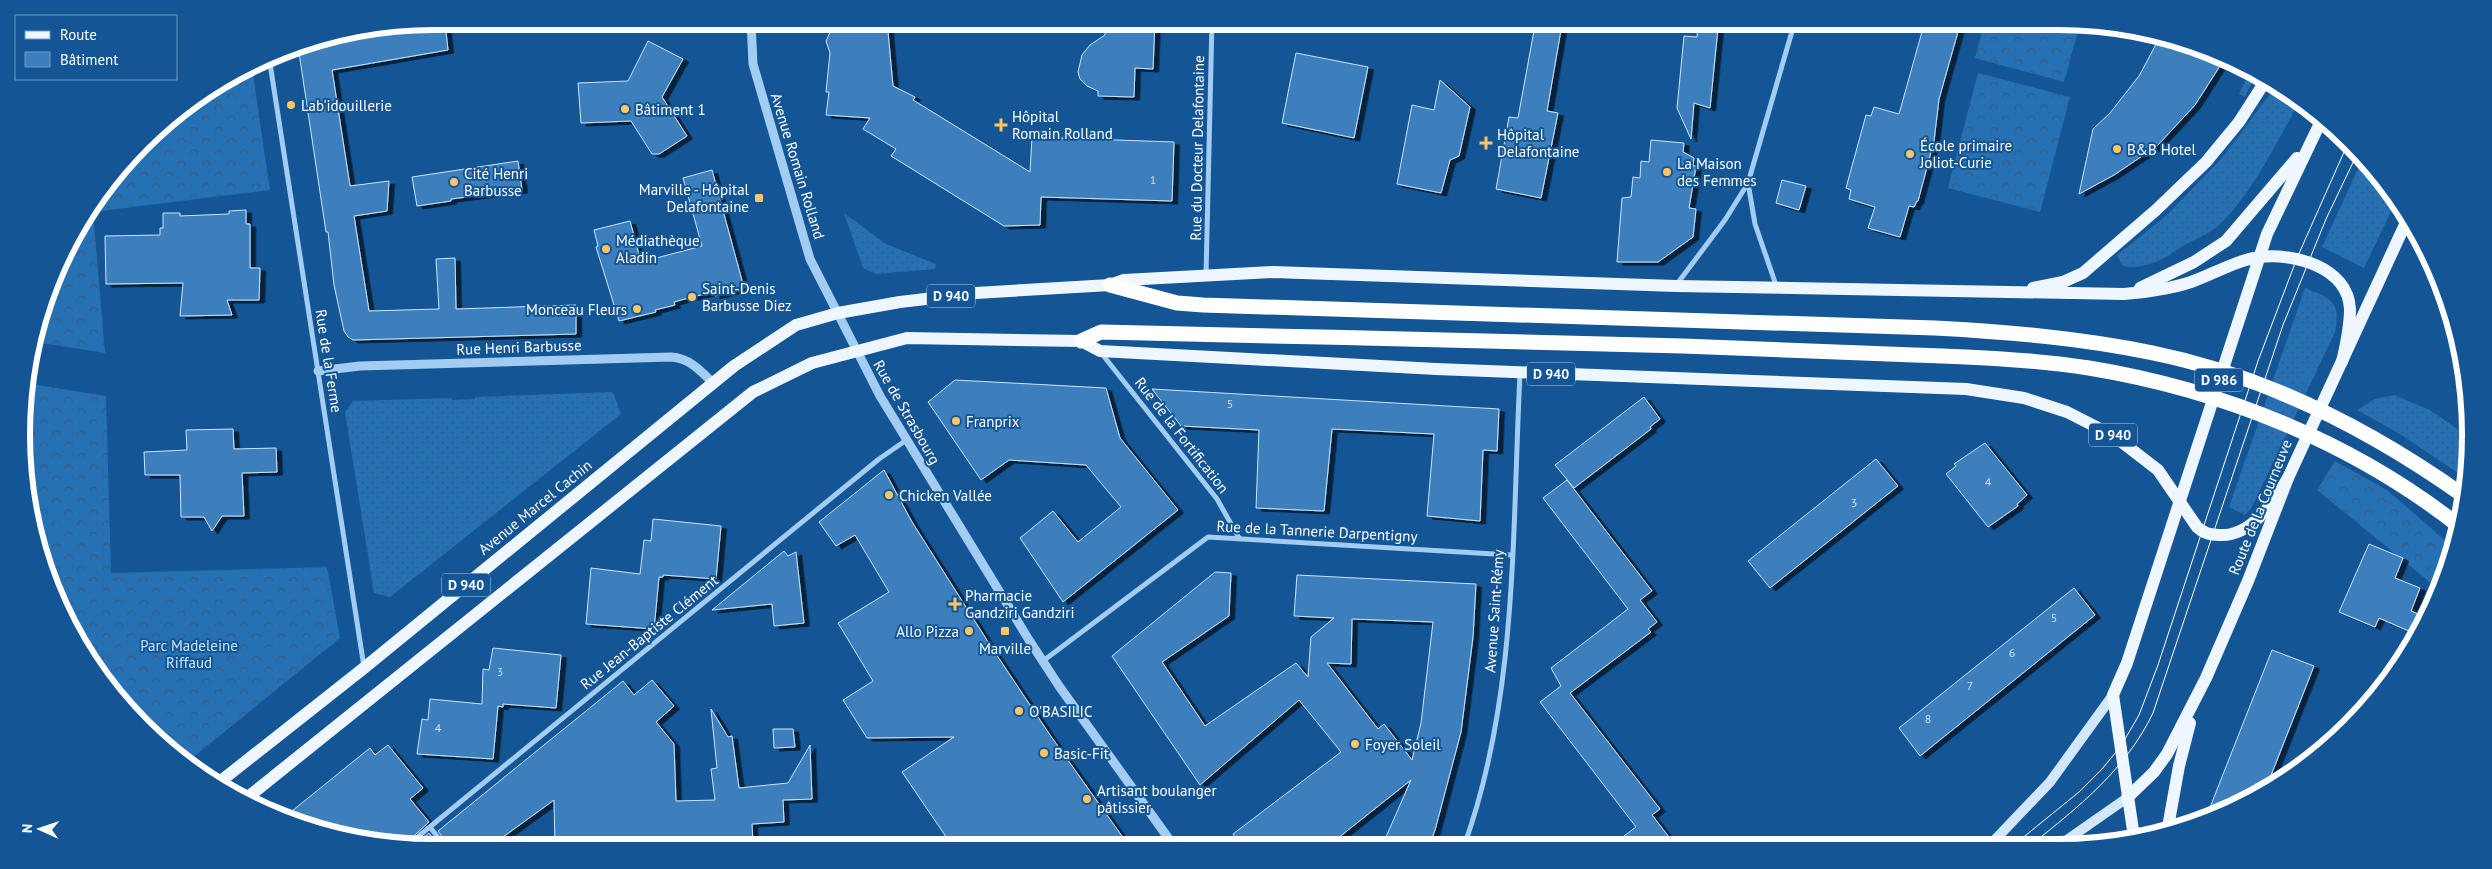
<svg xmlns="http://www.w3.org/2000/svg" width="2492" height="869" font-family="'PT Sans',sans-serif">
	<style>
		.grass { fill: url(#grass-dots) }
		.forest { fill: url(#forest-crowns) }
		.building { fill: #3c7fbd; stroke: #cae5fd; fill-rule: evenodd; filter: url(#shadow) }
		.lines { fill: none; stroke-linecap: round; stroke-linejoin: round }
		.minor { stroke: #a2ccf2; stroke-width: 5 }
		.tertiary { stroke: #a2ccf2; stroke-width: 9 }
		.secondary { stroke: #d1e7fc; stroke-width: 10 }
		.primary { stroke: #eef6ff; stroke-width: 12 }
		.motorway { stroke: #fff; stroke-width: 15 }
		.tram { stroke: #fff; stroke-width: 1 }
		.poi-dot { fill: #ffc764; stroke: #135595; stroke-width: 2 }
		.labels { text-anchor: middle; dominant-baseline: central; stroke-width: 4; stroke-linejoin: round; paint-order: stroke }
		.number-label { font-size: 12px; fill: #cedfee }
		.shield { fill: #135595; stroke: #b8ccdf; stroke-width: 1 }
		.shield-label { font-size: 14px; font-weight: bold; fill: #fff }
		.poi-label { font-size: 15px; fill: #fff; stroke: #135595; text-anchor: start }
		.street-label { font-size: 15px; fill: #fff; stroke: #135595 }
		.park-label { font-size: 15px; fill: #cae5fd; stroke: #135595 }
		.rim { fill: none; stroke: #fff; stroke-width: 6 }
	</style>
	<defs>
		<pattern id="grass-dots" width="8" height="8" patternUnits="userSpaceOnUse" patternTransform="scale(1.25)"><rect width="8" height="8" fill="#2670b4"/><path d="M2 2h.1M6 6h.1" fill="none" stroke="#3b5c7b" stroke-width="1.8" stroke-linecap="round"/></pattern>
		<pattern id="forest-crowns" width="20" height="18" patternUnits="userSpaceOnUse" patternTransform="scale(1.25)"><rect width="20" height="18" fill="#2670b4"/><path d="M2 6a3 3 0 1 1 6 0M12 15a3 3 0 1 1 6 0" fill="none" stroke="#3b5c7b"/></pattern>
		<filter id="shadow"><feDropShadow dx="5.5" dy="3" stdDeviation="0" flood-color="#0009"/></filter>
	</defs>
	<rect width="100%" height="100%" fill="#135595"/>
	<!-- grass -->
	<g class="grass">
		<path d="M2251,70L2256,74L2245,97L2239,94Z"/>
		<path d="M2276,86L2300,101C2277,141 2252,195 2218,226C2205,237 2188,241 2175,251C2164,260 2136,272 2122,265L2117,255L2166,216L2222,158Z"/>
		<path d="M2363,158L2396,201L2364,268L2322,247Z"/>
		<path d="M844,213L886,244L936,264L935,269L876,274L863,268Z"/>
		<path d="M2305,288C2331,299 2341,300 2335,332L2252,507L2245,515L2229,507Z"/>
		<path d="M613,392L621,414L390,597L374,593L345,412L353,401L452,398V400L475,399V397Z"/>
		<path d="M2394,395L2430,410L2469,437L2470,461L2467,479L2400,434L2357,410L2375,399Z"/>
	</g>
	<!-- forest -->
	<g class="forest">
		<path d="M1985,21H2057L2080,24L2064,82L1975,58Z"/>
		<path d="M252,68L270,190L93,212L105,353L36,342L64,251L106,183L162,124Z"/>
		<path d="M1978,73L2070,97L2040,212L1948,188Z"/>
		<path d="M25,383L106,396L111,573L327,567L340,638L186,763L142,727L91,664L35,541L22,462Z"/>
		<path d="M2335,461L2387,490L2454,548L2437,588L2317,490Z"/>
	</g>
	<!-- building -->
	<g class="building">
		<path d="M832,21H887L893,86L915,97L913,100L1030,172L1032,137L1174,142L1172,201L1041,197L1040,225L1004,226L891,156L896,149L863,129L870,118L826,115L829,92H826L830,53L826,41L832,28Z"/>
		<path d="M1106,21H1155L1153,69L1135,68L1134,97L1098,96V91L1087,86L1080,79L1078,72L1082,55L1090,45L1105,35Z"/>
		<path d="M1925,21H1961L1939,99L1934,141L1918,201H1917L1914,207L1909,206L1900,237L1868,228L1875,207L1849,199L1851,190L1846,188L1866,115L1871,116L1874,107L1899,114Z"/>
		<path d="M445,23L448,50L332,70L350,186L389,181L387,211L354,216L369,311L439,309L436,259L455,258L456,309L576,305V334L353,340L348,337L344,331L334,285L328,232H326L298,46L326,38L327,41Z"/>
		<path d="M1535,25L1561,30L1547,111L1558,113L1541,198L1496,189L1509,117L1518,118Z"/>
		<path d="M1698,26L1718,28L1710,108L1694,103L1691,139L1677,108L1684,36L1697,37Z"/>
		<path d="M2161,35L2225,58L2195,105L2157,146L2114,175L2079,194L2093,129L2110,113L2139,76Z"/>
		<path d="M648,41L683,59L662,97L687,136L659,154H652L631,121L581,123L578,83L628,81Z"/>
		<path d="M1296,53L1368,67L1354,138L1282,123Z"/>
		<path d="M1440,80L1470,107L1459,156L1450,160L1441,193L1397,184L1412,105L1434,110Z"/>
		<path d="M1651,140L1684,143L1683,152L1694,158L1693,166H1696L1689,208L1696,209L1693,237L1658,262H1617L1622,198L1631,197L1633,177L1640,178L1641,161L1649,162Z"/>
		<path d="M518,161L522,190L451,199V201L417,206L412,177Z"/>
		<path d="M712,170L744,288L715,296L714,292L692,297L674,302L675,305L655,310L656,312L619,321L596,247L598,246L594,230L630,221L641,262L702,246L683,178Z"/>
		<path d="M1782,180L1806,186L1799,210L1776,203Z"/>
		<path d="M246,210V224H250V268H260L259,300H227L232,315L180,316L183,283L106,284L105,236L160,235V228H163V213H180V216L229,214V211Z"/>
		<path d="M955,380L1106,388L1120,438L1178,510L1063,602L1020,538L1053,511L1078,542L1121,507L1086,465L1009,460L981,480L928,402Z"/>
		<path d="M1152,389L1499,409L1497,451L1483,450L1480,521L1427,516L1434,434L1332,429L1324,511L1256,508L1259,430L1181,426Z"/>
		<path d="M1644,397L1660,419L1650,427L1651,429L1574,488L1555,465Z"/>
		<path d="M233,429L234,449L276,448L277,472L242,473L244,516H222L212,531L204,517H181L180,475H145L144,452L187,450L186,430Z"/>
		<path d="M1985,443L2027,495L2017,504L2018,506L1988,527L1946,474L1956,466L1954,464Z"/>
		<path d="M1876,459L1898,486L1770,588L1748,561Z"/>
		<path d="M884,470L912,522L990,645L1050,735L1129,846L953,847L902,772L954,737L867,738L843,700L873,681L838,623L889,592L855,535L836,546L819,522Z"/>
		<path d="M1567,480L1652,591L1640,600L1657,622L1648,629L1651,632L1570,693L1660,809L1652,815L1669,837L1657,845H1612L1636,827L1540,702L1561,686L1551,668L1628,609L1543,498Z"/>
		<path d="M653,519L721,526L716,579L663,575V577H659L654,629L586,624L591,568L640,574L644,540L651,541Z"/>
		<path d="M2369,544L2403,558L2395,578L2420,588L2411,611L2425,617L2418,635L2379,618L2375,627L2339,612Z"/>
		<path d="M784,551L788,556L796,552L804,623L774,626L772,604L712,610Z"/>
		<path d="M1215,572L1231,573L1229,616L1162,662L1205,726L1296,663L1308,677L1311,637L1334,618L1294,616L1297,575L1476,584L1473,637L1461,732L1435,830L1429,846H1382L1411,780L1328,846H1241L1233,834L1341,752L1299,700L1200,785L1112,656ZM1352,619L1433,622L1421,723L1412,760L1384,724L1378,729L1327,663L1351,664Z"/>
		<path d="M2074,588L2095,615L1920,756L1899,728Z"/>
		<path d="M493,648L561,655L556,708L503,704V707L498,706L493,759L417,754L422,719L428,720L430,699L482,704L483,669L489,670Z"/>
		<path d="M2272,650L2314,666L2266,788L2240,805L2207,815Z"/>
		<path d="M652,680L674,706L656,722L674,744L676,801L715,800L711,769L717,768L711,709L728,737L732,736L739,788L788,783L810,745L812,799L783,800L784,822L752,824L753,844L733,845V837L678,843V847H555L554,800L503,837L510,848H450L438,831L623,681L634,695Z"/>
		<path d="M773,729H793L795,747L774,748Z"/>
		<path d="M388,745L423,788L410,799L429,822L405,844L328,834L287,815L370,748L375,755Z"/>
		<path d="M429,833L440,848L415,845Z"/>
	</g>
	<g class="lines">
		<!-- minor -->
		<g class="minor">
			<path d="M269,57L364,667"/>
			<path d="M1748,183L1755,224L1777,288"/>
			<path d="M1206,275L1212,21"/>
			<path d="M1677,284L1725,220L1748,183L1795,21"/>
			<path d="M1102,354L1217,499L1239,538"/>
			<path d="M1043,661L1208,537L1511,555"/>
			<path d="M430,827L446,848"/>
			<path d="M409,844L879,459L905,441"/>
			<path d="M1464,846C1518,697 1512,530 1520,374"/>
		</g>
		<!-- tertiary -->
		<g class="tertiary">
			<path d="M751,21L753,64L810,259L880,396L1029,640L1059,686L1174,846"/>
			<path d="M318,371L360,366L671,357C689,358 700,370 712,382"/>
		</g>
		<!-- secondary -->
		<g class="secondary">
			<path d="M1991,844L2050,782L2113,695"/>
			<path d="M2061,844L2127,798"/>
		</g>
		<!-- primary -->
		<g class="primary">
			<path d="M2033,288L2063,282L2083,273L2156,210L2206,162L2239,122L2266,80"/>
			<path d="M2140,288L2194,262L2226,241L2297,158"/>
			<path d="M217,784L364,668L734,366L796,325L838,313L900,302L976,293L1110,285L1124,280L1273,272L1676,286L2124,294C2147,292 2170,289 2191,282C2214,274 2236,260 2260,257C2294,253 2348,267 2350,309C2350,327 2346,345 2342,362"/>
			<path d="M248,797L753,392L812,363L907,338L1081,341L1100,351L1436,369L1966,389L2024,398L2067,412L2114,436L2158,470L2197,527C2203,533 2210,535 2219,535C2251,537 2273,503 2288,478"/>
			<path d="M2127,798L2154,772L2167,754L2206,678L2248,581L2288,478L2408,218"/>
			<path d="M2168,827L2179,766L2190,723"/>
			<path d="M2134,837L2113,695L2127,663L2267,234L2322,119"/>
		</g>
		<!-- motorway -->
		<g class="motorway">
			<path d="M1110,285L1177,303L1203,305L1935,328C2008,332 2081,338 2153,353C2266,376 2371,430 2464,496"/>
			<path d="M1081,341L1101,332C1295,337 1489,340 1683,346C1760,349 1837,352 1914,355C1972,357 2031,359 2089,368C2223,390 2352,442 2459,526"/>
		</g>
		<!-- tram -->
		<g class="tram">
			<path d="M2015,844L2079,792L2102,769L2121,746L2139,715L2158,665L2258,361L2297,258L2348,143"/>
			<path d="M2032,844C2080,806 2126,769 2153,713L2283,325L2326,219L2358,152"/>
		</g>
	</g>
	<!-- markers -->
	<g class="poi-dot">
		<circle cx="291" cy="105" r="5"/>
		<circle cx="625" cy="109" r="5"/>
		<path d="M998.5 117.5h5v5h5v5h-5v5h-5v-5h-5v-5h5z"/>
		<path d="M1483.5 135.5h5v5h5v5h-5v5h-5v-5h-5v-5h5z"/>
		<circle cx="2117" cy="149" r="5"/>
		<circle cx="1910" cy="154" r="5"/>
		<circle cx="1667" cy="172" r="5"/>
		<circle cx="454" cy="182" r="5"/>
		<rect x="754" y="193" width="10" height="10" rx="2.5"/>
		<circle cx="606" cy="249" r="5"/>
		<circle cx="692" cy="297" r="5"/>
		<circle cx="637" cy="309" r="5"/>
		<circle cx="956" cy="421" r="5"/>
		<circle cx="889" cy="495" r="5"/>
		<path d="M952.5 596.5h5v5h5v5h-5v5h-5v-5h-5v-5h5z"/>
		<circle cx="969" cy="631" r="5"/>
		<rect x="1000" y="626" width="10" height="10" rx="2.5"/>
		<circle cx="1019" cy="711" r="5"/>
		<circle cx="1355" cy="744" r="5"/>
		<circle cx="1044" cy="753" r="5"/>
		<circle cx="1087" cy="799" r="5"/>
	</g>
	<g class="labels">
		<!-- number labels -->
		<g class="number-label">
			<text x="1153" y="179">1</text>
			<text x="1230" y="403">5</text>
			<text x="1988" y="481">4</text>
			<text x="1854" y="502">3</text>
			<text x="2054" y="617">5</text>
			<text x="2012" y="652">6</text>
			<text x="500" y="671">3</text>
			<text x="1970" y="685">7</text>
			<text x="1928" y="718">8</text>
			<text x="438" y="727">4</text>
		</g>
		<!-- shield labels -->
		<g class="shield">
			<rect x="927" y="284.5" width="48" height="23" rx="4"/>
			<rect x="1527" y="362.5" width="48" height="23" rx="4"/>
			<rect x="2195" y="368.5" width="48" height="23" rx="4"/>
			<rect x="2089" y="423.5" width="48" height="23" rx="4"/>
			<rect x="442" y="573.5" width="48" height="23" rx="4"/>
		</g>
		<g class="shield-label">
			<text x="951" y="296">D 940</text>
			<text x="1551" y="374">D 940</text>
			<text x="2219" y="380">D 986</text>
			<text x="2113" y="435">D 940</text>
			<text x="466" y="585">D 940</text>
		</g>
		<!-- poi labels -->
		<g class="poi-label">
			<text x="301" y="105">Lab'idouillerie</text>
			<text x="635" y="109">Bâtiment 1</text>
			<text x="1012" y="116">Hôpital<tspan x="1012" dy="17">Romain Rolland</tspan></text>
			<text x="1497" y="134">Hôpital<tspan x="1497" dy="17">Delafontaine</tspan></text>
			<text x="1920" y="145">École primaire<tspan x="1920" dy="17">Joliot-Curie</tspan></text>
			<text x="2127" y="149">B&amp;B Hotel</text>
			<text x="1677" y="163">La Maison<tspan x="1677" dy="17">des Femmes</tspan></text>
			<text x="464" y="173">Cité Henri<tspan x="464" dy="17">Barbusse</tspan></text>
			<text x="749" y="189" text-anchor="end">Marville - Hôpital<tspan x="749" dy="17">Delafontaine</tspan></text>
			<text x="616" y="240">Médiathèque<tspan x="616" dy="17">Aladin</tspan></text>
			<text x="702" y="288">Saint-Denis<tspan x="702" dy="17">Barbusse Diez</tspan></text>
			<text x="627" y="309" text-anchor="end">Monceau Fleurs</text>
			<text x="966" y="421">Franprix</text>
			<text x="899" y="495">Chicken Vallée</text>
			<text x="965" y="595">Pharmacie<tspan x="965" dy="17">Gandziri Gandziri</tspan></text>
			<text x="959" y="631" text-anchor="end">Allo Pizza</text>
			<text x="1005" y="648" text-anchor="middle">Marville</text>
			<text x="1029" y="711">O'BASILIC</text>
			<text x="1365" y="744">Foyer Soleil</text>
			<text x="1054" y="753">Basic-Fit</text>
			<text x="1097" y="790">Artisant boulanger<tspan x="1097" dy="17">pâtissier</tspan></text>
		</g>
		<!-- street labels -->
		<g class="street-label">
			<text transform="translate(1197 148) rotate(-89)">Rue du Docteur Delafontaine</text>
			<text transform="translate(798 166) rotate(73)">Avenue Romain Rolland</text>
			<text transform="translate(519 347) rotate(-2)">Rue Henri Barbusse</text>
			<text transform="translate(329 361) rotate(81)">Rue de la Ferme</text>
			<text transform="translate(907 412) rotate(60)">Rue de Strasbourg</text>
			<text transform="translate(1182 435) rotate(52)">Rue de la Fortification</text>
			<text transform="translate(535 507) rotate(-39)">Avenue Marcel Cachin</text>
			<text transform="translate(2260 507) rotate(-68)">Route de la Courneuve</text>
			<text transform="translate(1317 531) rotate(3)">Rue de la Tannerie Darpentigny</text>
			<text transform="translate(1494 611) rotate(-86)">Avenue Saint-Rémy</text>
			<text transform="translate(649 632) rotate(-39)">Rue Jean-Baptiste Clément</text>
		</g>
		<!-- park labels -->
		<g class="park-label">
			<text x="189" y="645">Parc Madeleine<tspan x="189" dy="17">Riffaud</tspan></text>
		</g>
	</g>
	<!-- crop -->
	<path d="M0 0H2492V869H0ZM434 30H2058A404 404 0 0 1 2462 434V435A404 404 0 0 1 2058 839H434A404 404 0 0 1 30 435V434A404 404 0 0 1 434 30Z" fill="#135595" fill-rule="evenodd"/>
	<path class="rim" d="M434 30H2058A404 404 0 0 1 2462 434V435A404 404 0 0 1 2058 839H434A404 404 0 0 1 30 435V434A404 404 0 0 1 434 30Z"/>
	<!-- legend -->
	<rect x="15" y="15" width="162" height="65" fill="#135595" stroke="#7199bf"/>
	<rect x="25" y="31" width="25" height="8" fill="#eef6ff" stroke="#7199bf"/>
	<text x="60" y="40" font-size="15" fill="#ffffff">Route</text>
	<rect x="25" y="52" width="25" height="15" fill="#3c7fbd" stroke="#7199bf"/>
	<text x="60" y="65" font-size="15" fill="#ffffff">Bâtiment</text>
	<!-- north arrow -->
	<g transform="translate(40 829) rotate(273)" stroke="#135595" stroke-width="4" paint-order="stroke">
	<path d="M0-4L9 19L0 12L-9 19Z" fill="#ffffff"/>
	<text y="-8" font-size="14" font-weight="bold" text-anchor="middle" fill="#ffffff">N</text>
	</g>
</svg>
